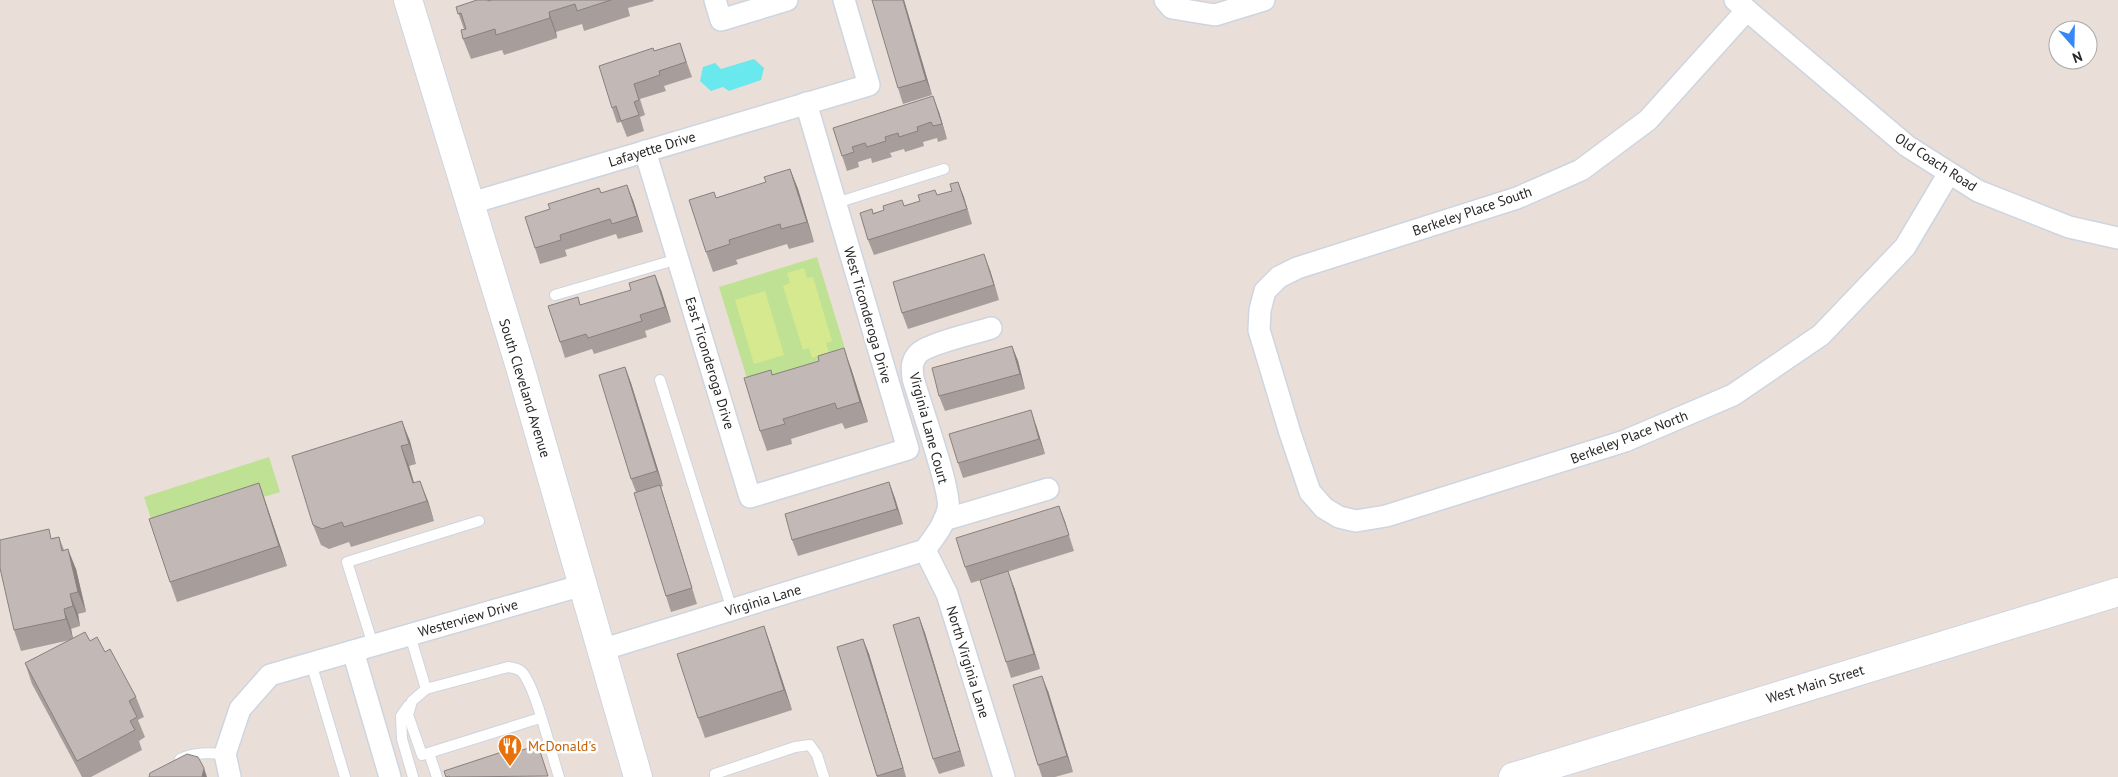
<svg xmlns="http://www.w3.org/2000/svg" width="2118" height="777" font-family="'PT Sans',sans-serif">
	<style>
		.green { fill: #bfe193 }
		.pitch { fill: #d7e98f }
		.water { fill: #69e8ed }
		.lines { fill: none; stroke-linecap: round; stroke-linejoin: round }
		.service-casing { stroke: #cdd5e0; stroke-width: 12 }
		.minor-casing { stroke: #cdd5e0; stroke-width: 24 }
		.secondary-casing { stroke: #cdd5e0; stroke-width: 30 }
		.service { stroke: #fff; stroke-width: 10 }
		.minor { stroke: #fff; stroke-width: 21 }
		.secondary { stroke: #fff; stroke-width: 28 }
		.wall { fill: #a79e9c }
		.shaded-wall { fill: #88817f }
		.building { fill: #c2b8b5; stroke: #88817f }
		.labels { text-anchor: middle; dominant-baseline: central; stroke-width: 5; stroke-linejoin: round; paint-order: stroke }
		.street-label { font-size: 14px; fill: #272727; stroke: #fff }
		.food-label { font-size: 14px; fill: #c56008; stroke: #fff; text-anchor: start }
	</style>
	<rect width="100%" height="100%" fill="#eaded8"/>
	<!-- green -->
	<g class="green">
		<path d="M817,257L847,355L749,385L719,287Z"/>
		<path d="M269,457L280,492L155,531L144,497Z"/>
	</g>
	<!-- pitch -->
	<g class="pitch">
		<path d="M804,268L807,278L813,277L832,341L826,343L829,353L812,358L809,348L803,350L783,286L790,283L787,273Z"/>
		<path d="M765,291L784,355L754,364L735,300Z"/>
	</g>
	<!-- water -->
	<path class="water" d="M754,59L764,68L761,80L729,91L723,87L711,91L700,81L703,67L715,63L721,69Z"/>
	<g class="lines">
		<defs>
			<g id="service">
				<path d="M836,203L944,169"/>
				<path d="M555,295L678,259"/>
				<path d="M660,380L732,610"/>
				<path d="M410,635L426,689"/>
				<path d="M373,645L347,562L479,521"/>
				<path d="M311,663L345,777"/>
				<path d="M408,706L401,716L402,739L413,777"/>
				<path d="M540,718L422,755L408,715L412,701L426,689L508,667C513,668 518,668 522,672C536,688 551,753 559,777"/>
				<path d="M429,753L437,777"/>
				<path d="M180,759C194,752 209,753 225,754"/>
				<path d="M715,777V774L795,747L810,745L817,755L824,777"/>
			</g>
			<g id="minor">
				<path d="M715,0L721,20L787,0"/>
				<path d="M1165,0L1172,8L1215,15L1264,0"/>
				<path d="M1735,0L1907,146L1978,191L2069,227L2118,238"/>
				<path d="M1747,10L1648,120L1581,170L1517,198L1297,268L1279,277L1265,291L1260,310L1259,330L1290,433L1310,492L1324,508L1339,517L1356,521L1386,516L1625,441L1733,395L1821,335L1905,247L1949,173"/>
				<path d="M645,151L750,497L908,449L806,103"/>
				<path d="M468,204L869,85L844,0"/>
				<path d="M944,520L1048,489"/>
				<path d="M925,550C934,537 945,524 948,509C952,492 919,401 913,378C912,369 911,363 917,355C925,344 976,333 991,328"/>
				<path d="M925,550L947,594L1004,777"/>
				<path d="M601,650L925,550"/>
				<path d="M353,651L390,777"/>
				<path d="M230,777L225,754L240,709L270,675L583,585"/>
			</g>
			<g id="secondary">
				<path d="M408,0L520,367L638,777"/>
				<path d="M1513,777L2118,592"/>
			</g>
		</defs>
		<!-- service casing -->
		<use href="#service" class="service-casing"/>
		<!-- minor casing -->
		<use href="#minor" class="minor-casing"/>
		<!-- secondary casing -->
		<use href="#secondary" class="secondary-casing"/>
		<!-- service -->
		<use href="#service" class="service"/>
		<!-- minor -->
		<use href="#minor" class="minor"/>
		<!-- secondary -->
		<use href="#secondary" class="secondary"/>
	</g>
	<!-- wall -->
	<g class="wall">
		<path d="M492,0H653L654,1L628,8L630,16L584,31L582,24L556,32L557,38L504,55L502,50L471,59L463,39L464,29L456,7Z"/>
		<path d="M904,0L932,95L903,104L898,88Z"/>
		<path d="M680,43L692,77L664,86L666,91L640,99L645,115L640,117L644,131L627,137L621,122L617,123L612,108L655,51Z"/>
		<path d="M939,112L947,139L938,142L937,138L923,142L924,146L905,152L904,149L890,153L892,157L872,163L871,158L858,162L859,167L847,171L833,128Z"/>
		<path d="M790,169L798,189L814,242L789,249L787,244L736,260L738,264L713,272L706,252L717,198L766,182Z"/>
		<path d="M958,182L972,224L874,255L868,240L873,213L904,206L952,191Z"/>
		<path d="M601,193L633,200L643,232L618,239L616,234L565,250L567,256L540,264L535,248Z"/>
		<path d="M990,270L999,300L908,329L902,313Z"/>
		<path d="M661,290L671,322L645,331L647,337L594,354L592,349L565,358L560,342L581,305Z"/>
		<path d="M1012,346L1018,361L1025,389L945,411L939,396Z"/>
		<path d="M625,367L631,383L663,486L661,487L697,604L671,612L666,596L636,492L631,479Z"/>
		<path d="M851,368L868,422L845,429L842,423L791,439L792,444L767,451L760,431L773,375Z"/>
		<path d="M402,421L416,464L409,466L414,483L428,501L434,521L351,547L349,542L329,549L321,545L313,525Z"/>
		<path d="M1036,425L1045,454L963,478L958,463Z"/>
		<path d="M889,482L903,524L798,556L792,540Z"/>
		<path d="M259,483L287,566L177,602L170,582Z"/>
		<path d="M1059,506L1074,551L971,583L965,567Z"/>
		<path d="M59,537L64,550L76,569L86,612L78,614L80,626L71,629L73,638L90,641L105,652L136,697L144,717L138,720L145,737L139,741L142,750L91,777H82L32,684L25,663L70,640L21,651L14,630L52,538Z"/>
		<path d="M1014,587L1040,669L1011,678L1006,662Z"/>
		<path d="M919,617L925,633L965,766L939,774L933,759Z"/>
		<path d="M764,626L771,646L792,710L705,738L698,718Z"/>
		<path d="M863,639L869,654L906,777H877L837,647Z"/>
		<path d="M1048,691L1073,772L1055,777H1042L1038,765Z"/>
	</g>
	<!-- shaded-wall -->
	<g class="shaded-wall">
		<path d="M903,0H904L932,95L926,80Z"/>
		<path d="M549,12L556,32L557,38L550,18Z"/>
		<path d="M933,96L939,112L947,139L942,124Z"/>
		<path d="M790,169L798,189L814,242L807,222Z"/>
		<path d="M958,182L964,197L972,224Z"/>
		<path d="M627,185L633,200L643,232L637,216Z"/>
		<path d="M984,254L990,270L999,300L994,285Z"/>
		<path d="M655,275L661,290L671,322L665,307Z"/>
		<path d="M1012,346L1018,361L1025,389L1020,374Z"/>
		<path d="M844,348L851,368L868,422L860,402Z"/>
		<path d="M625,367L631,383L663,486L657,471Z"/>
		<path d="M1031,410L1036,425L1045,454L1039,439Z"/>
		<path d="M402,421L410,441L416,464L409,444Z"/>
		<path d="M401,446L409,466L420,503L413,483Z"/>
		<path d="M420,481L428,501L434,521Z"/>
		<path d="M889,482L895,498L903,524L897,509Z"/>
		<path d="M259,483L266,503L287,566L279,546Z"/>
		<path d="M660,485L665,500L697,604L692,588Z"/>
		<path d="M1059,506L1065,521L1074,551L1069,535Z"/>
		<path d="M68,549L76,569L86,612L78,592Z"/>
		<path d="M1008,571L1014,587L1040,669L1034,654Z"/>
		<path d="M70,594L78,614L80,626L73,606Z"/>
		<path d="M64,609L71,629L73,639L66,619Z"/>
		<path d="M919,617L925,633L965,766L960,751Z"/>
		<path d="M764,626L771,646L792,710L784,690Z"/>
		<path d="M863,639L869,654L906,777L903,768Z"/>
		<path d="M1042,676L1048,691L1073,772L1067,756Z"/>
		<path d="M204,768L207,777H202Z"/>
	</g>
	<!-- building -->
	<g class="building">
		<path d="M477,0H488V1L492,0H611L577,11L575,4L549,12L550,18L496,35L495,29L463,39L461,30L466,29L461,13L458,14L456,7Z"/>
		<path d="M872,0H903L926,80L898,88Z"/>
		<path d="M680,43L686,62L659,71L660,75L634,84L639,100L634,102L639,115L621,121L616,106L612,108L599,66L653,48L654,51Z"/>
		<path d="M933,96L942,124L933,126L931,122L917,127L918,131L899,137L898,133L885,137L886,141L867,147L865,143L852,147L854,152L842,156L833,128Z"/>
		<path d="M790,169L807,222L781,229L780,224L729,240L730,244L706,252L689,200L714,192L716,198L766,182L764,177Z"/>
		<path d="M958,182L967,209L868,240L860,213L872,209L873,214L884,210L883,206L902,200L904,206L920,201L918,195L935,190L937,195L952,191L950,184Z"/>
		<path d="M627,185L637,216L612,224L610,219L560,235L561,240L535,248L525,217L550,209L548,204L599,188L601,193Z"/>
		<path d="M984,254L994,285L902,313L893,282Z"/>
		<path d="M655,275L665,307L640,315L642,321L588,338L586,334L560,342L548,306L578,297L580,305L631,290L629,283Z"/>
		<path d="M1012,346L1020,374L939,396L932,368Z"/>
		<path d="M844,348L860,402L837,409L835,403L783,419L785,424L760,431L744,378L771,370L772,375L819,361L818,356Z"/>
		<path d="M625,367L657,471L631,479L599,375Z"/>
		<path d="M1031,410L1039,439L958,463L949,434Z"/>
		<path d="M402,421L409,444L401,446L413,483L420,481L427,501L344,527L342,522L322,529L313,525L292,456Z"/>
		<path d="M889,482L897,509L792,540L785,514Z"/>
		<path d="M259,483L279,546L170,582L149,519Z"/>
		<path d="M660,485L692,588L666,596L634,493Z"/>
		<path d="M1059,506L1069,535L965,567L956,538Z"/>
		<path d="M49,529L51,539L59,537L62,551L68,549L78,592L70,594L73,606L64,609L66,619L14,630L0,568V540Z"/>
		<path d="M1008,571L1034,654L1006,662L980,580Z"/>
		<path d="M919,617L960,751L933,759L893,625Z"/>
		<path d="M764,626L784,690L698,718L677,654Z"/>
		<path d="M85,632L90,641L97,637L105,652L110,649L136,697L129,701L137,717L130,721L135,730L77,761L25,663Z"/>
		<path d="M863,639L903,768L877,776L837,647Z"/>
		<path d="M1042,676L1067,756L1038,765L1013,685Z"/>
		<path d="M532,747L533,750L539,748L548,776L450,777L449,776L446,777L444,771L514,748L516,752Z"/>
		<path d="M187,754L198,757L204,768L202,777H149L150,773Z"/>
	</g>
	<!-- icons -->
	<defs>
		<symbol id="restaurant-pin" viewBox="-11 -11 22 30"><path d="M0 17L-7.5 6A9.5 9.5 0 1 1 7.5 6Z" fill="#e8710a" stroke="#fff"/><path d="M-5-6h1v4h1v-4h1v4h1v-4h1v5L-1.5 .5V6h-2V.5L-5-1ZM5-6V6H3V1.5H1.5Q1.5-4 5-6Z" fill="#fff"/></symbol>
	</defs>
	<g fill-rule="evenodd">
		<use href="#restaurant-pin" x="496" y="732" width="28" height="38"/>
	</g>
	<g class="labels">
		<!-- street labels -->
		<g class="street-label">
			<text transform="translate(652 149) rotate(-17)">Lafayette Drive</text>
			<text transform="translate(1936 162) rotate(33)">Old Coach Road</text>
			<text transform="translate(1472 211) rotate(-19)">Berkeley Place South</text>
			<text transform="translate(868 315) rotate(74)">West Ticonderoga Drive</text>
			<text transform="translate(710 363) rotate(73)">East Ticonderoga Drive</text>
			<text transform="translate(525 388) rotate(73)">South Cleveland Avenue</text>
			<text transform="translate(929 428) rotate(75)">Virginia Lane Court</text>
			<text transform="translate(1629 437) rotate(-21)">Berkeley Place North</text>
			<text transform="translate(763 600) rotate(-17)">Virginia Lane</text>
			<text transform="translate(468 618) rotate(-16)">Westerview Drive</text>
			<text transform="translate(968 662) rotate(73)">North Virginia Lane</text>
			<text transform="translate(1815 684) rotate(-17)">West Main Street</text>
		</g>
		<!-- food labels -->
		<g class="food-label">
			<text x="528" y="746">McDonald's</text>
		</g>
	</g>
	<!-- north arrow -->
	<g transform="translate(2073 45) rotate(160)"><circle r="24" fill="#ffffff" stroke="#a9a9a9"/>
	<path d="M0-4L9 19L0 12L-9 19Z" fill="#3687f8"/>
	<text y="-8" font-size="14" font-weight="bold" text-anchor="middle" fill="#272727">N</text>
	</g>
</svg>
